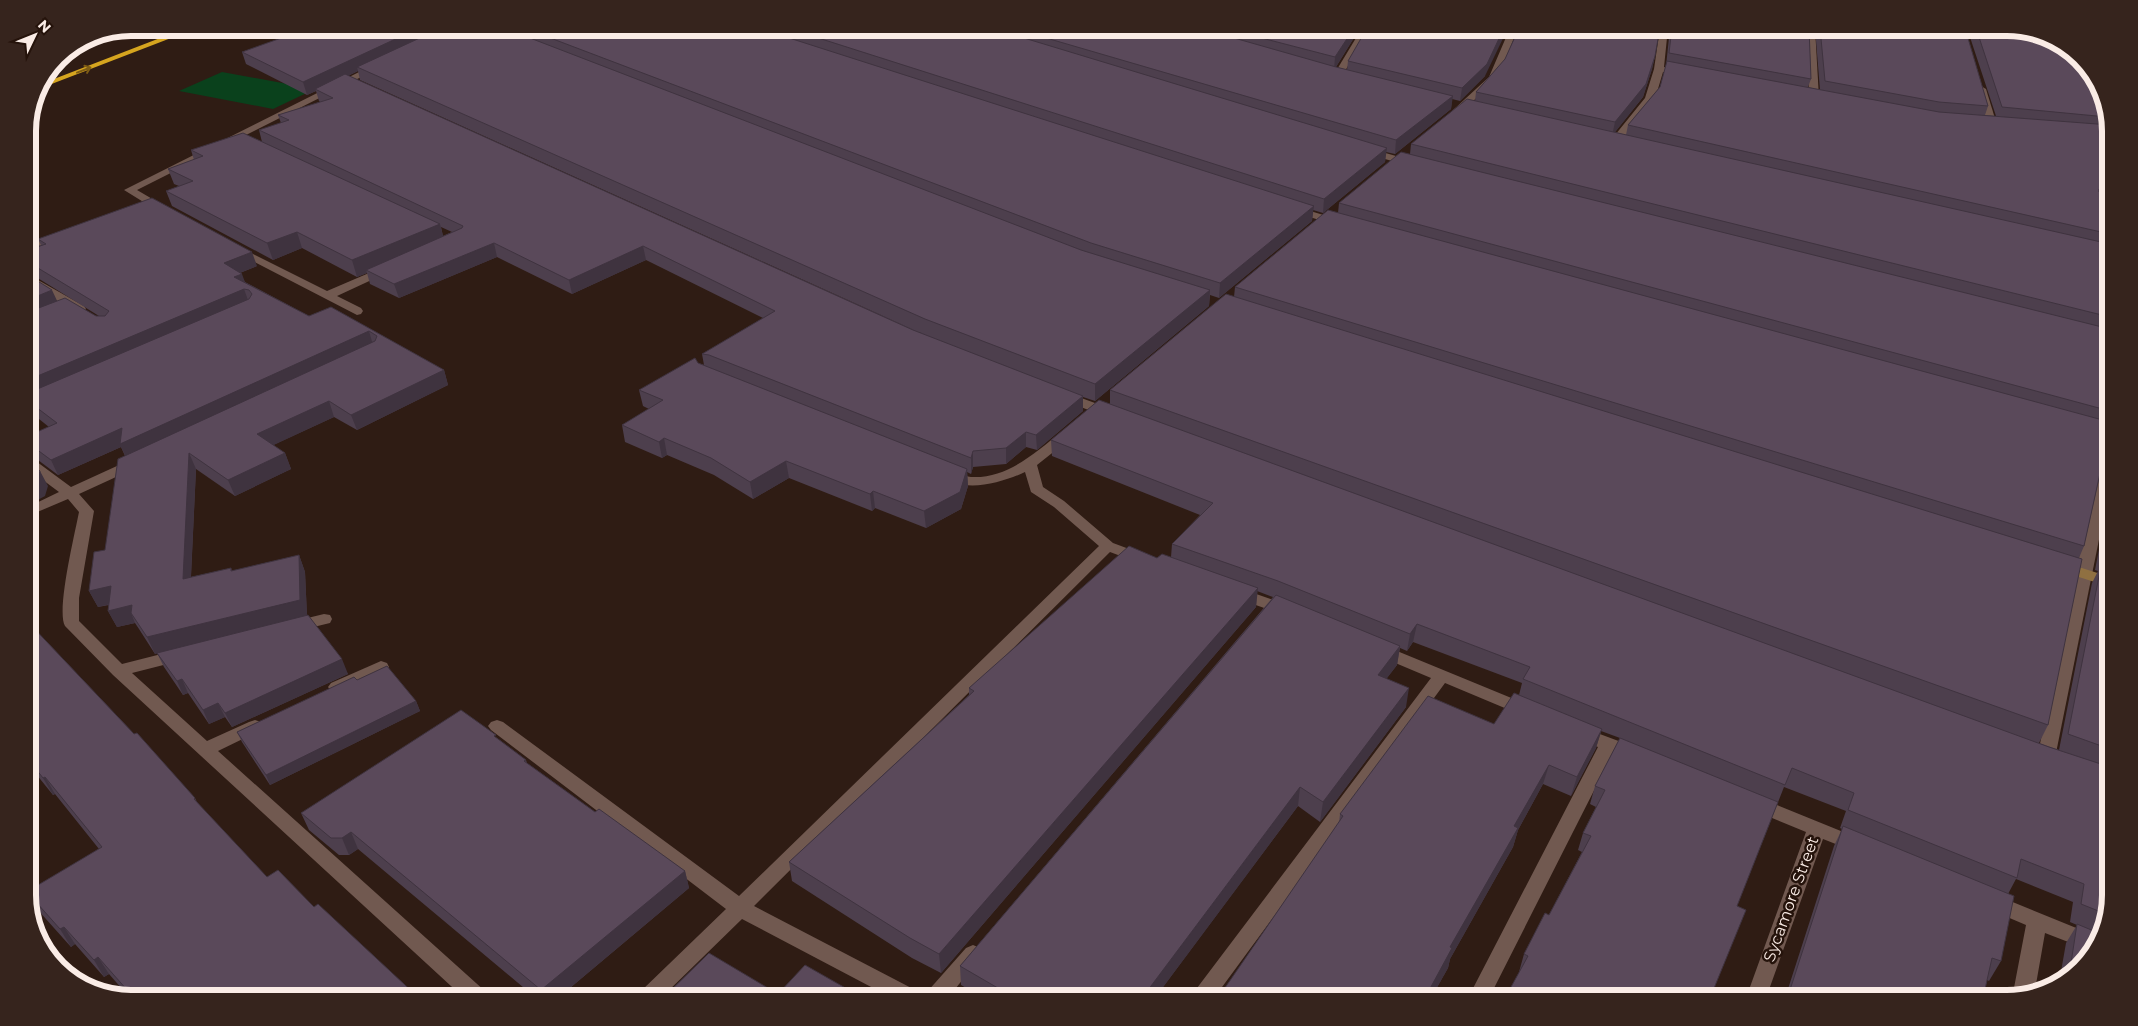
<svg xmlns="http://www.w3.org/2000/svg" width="2138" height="1026" font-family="Montserrat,sans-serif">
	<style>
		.green { fill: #0a411c }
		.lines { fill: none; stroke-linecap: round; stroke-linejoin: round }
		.street { fill: #715950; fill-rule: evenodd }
		.secondary { fill: #8f7041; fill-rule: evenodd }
		.highway { fill: #d6a51f; fill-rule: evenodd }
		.wall { fill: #4d3f4d; fill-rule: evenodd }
		.shaded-wall { fill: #3f333f }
		.building { fill: #5a495a; stroke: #3f333f }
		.oneway { stroke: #7e5c15 }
		.labels { text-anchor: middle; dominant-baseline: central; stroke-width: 5; stroke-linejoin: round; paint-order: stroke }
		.near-street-label { font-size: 16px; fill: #faece6; stroke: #25130b }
		.rim { fill: none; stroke: #faece6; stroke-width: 6 }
	</style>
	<rect width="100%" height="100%" fill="#2f1c14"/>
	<!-- green -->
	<path class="green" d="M222,72L315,89L273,109L179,91Z"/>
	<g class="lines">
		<!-- street -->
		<g class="street">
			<path d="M1362,28H1370L1341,78H1335L1333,76Z"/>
			<path d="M1510,28H1518L1498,78L1458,115H1452V111L1489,77Z"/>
			<path d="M1660,28H1668L1664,67L1689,74L1684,77L1663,72L1655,99L1619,144H1611V140L1645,98L1654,69Z"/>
			<path d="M1807,28H1815L1819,98L1814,101L1809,98Z"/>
			<path d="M375,64L383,66L137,190L166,207V211H158L124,190Z"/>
			<path d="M1981,86L1986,89L1997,125L1996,127L1987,125L1976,89Z"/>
			<path d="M1368,148L1417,162L1418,164L1413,167L1364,153L1363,151Z"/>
			<path d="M1294,206L1343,221L1345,223L1339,226L1290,211L1288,209Z"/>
			<path d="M58,234L62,235V239L28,250V243Z"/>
			<path d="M237,246L327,291L383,267H391L393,270L337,296L361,308L363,311L361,314L357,315L233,251L231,249Z"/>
			<path d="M38,280L84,306L86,309L84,312H76L34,287L32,284L34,281Z"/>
			<path d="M1065,392L1114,410L1116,413L1109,417L1104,416L1060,399L1058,396Z"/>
			<path d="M1066,431L1071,432L1073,435L1071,438L1037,465L1043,487L1064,501L1113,543L1148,556L1150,559L1142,564L1110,552L754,906L919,992L921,998H892L742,919L661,998H638L640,992L726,909L491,730L488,726L491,722L497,720L503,722L739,896L1099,546L1054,507L1031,492L1025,472C1004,482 959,496 942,473L949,469C957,471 963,476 971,477C1007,479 1035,453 1061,432Z"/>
			<path d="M2110,438V485L2055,758L2052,763L2046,765L2040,763L2037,758L2103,442Z"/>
			<path d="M28,458L33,459L71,487L130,460H140L142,463L140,466L79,494L94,511L79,598V621L122,664L181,649L187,651L189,655L187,659L132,673L207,741L249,722L255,720L261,722L264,726L261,730L218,751L486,992L488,998H464L113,675L65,626C56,611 75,533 79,512L68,499L28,516V507L59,492L28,469Z"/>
			<path d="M1239,588L1293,607L1295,611L1293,615L1287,616L1233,597L1231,593L1233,589Z"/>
			<path d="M324,614L330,615L332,619L330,623L293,632L287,631L285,627L287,623Z"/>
			<path d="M1380,644L1531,706L1534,710L1531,714L1525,716L1519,714L1445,683L1214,998H1192L1194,992L1431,678L1374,654L1372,650L1374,646Z"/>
			<path d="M381,661L387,663L389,667L387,671L337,693L331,691L328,687L331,683Z"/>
			<path d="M1581,727L1640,749L1643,754L1640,759L1634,761L1613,753L1489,998H1468L1598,747L1575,738L1572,733L1575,728Z"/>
			<path d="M1757,797L1863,840L1866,845L1863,850L1856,852L1823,839L1766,998H1746L1806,832L1750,809L1748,804L1750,799Z"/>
			<path d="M1993,894L2096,936L2099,941L2089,950L2045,933L2035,990L2015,996L2013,993L2026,925L1986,908L1983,902L1986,896Z"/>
			<path d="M973,945L980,948L983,954L948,998H925L927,992L966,948Z"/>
		</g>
		<!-- secondary -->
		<path class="secondary" d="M2060,561L2110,577V587L2054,569L2052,566L2054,563Z"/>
		<!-- highway -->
		<path class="highway" d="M186,28H197L36,90L41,84Z"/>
	</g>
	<!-- wall -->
	<g class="wall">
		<path d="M309,28H1360L1336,67L1347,70L1348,61L1485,76L1460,101L1452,99L1451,109L1395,154L1386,152L1385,162L1323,213L1313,210L1312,221L1219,298L1210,295L1209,306L1095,401L1083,397V411L1037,450L1026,447L1006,464L973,467L971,474L967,472L968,486L961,509L926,528L875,508L872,511L789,478L753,499L714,475L667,455L662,458L625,442L622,425L649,409L643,406L639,390L698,363L704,365L702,354L763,318L646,260L572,294L497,257L399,298L370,284L367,273L357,277L302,248L273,260L172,206L166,191L179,186L174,184L168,169L194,160L191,150L262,142L259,130L281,123L278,115L320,102L319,101L316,91L307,95L246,64L242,52ZM358,71L360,80L921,333L348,76ZM441,227L452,232L443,236Z"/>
		<path d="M1667,28H1809L1811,79L1808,87L1820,90L1815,28H1965L1988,106L1985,115L1996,116L1967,28H2006L2093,74L2110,125V430L2084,546L2079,558L2048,725L2039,743L2059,750L2092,583L2098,571L2095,570L2110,493V894L2100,940L2064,981L2059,983L2066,943L2077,925L2070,922L2073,902L2016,879L2008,894L2001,961L1989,981L1987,980L1983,998H1780L1783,990L1787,992L1834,846L1842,829L1840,828L1846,811L1784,787L1737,906L1519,972L1524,954L1549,915L1582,852L1578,850L1583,833L1596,807L1590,804L1595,786L1620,738L1601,731L1596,748L1571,796L1543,784L1518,830L1513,847L1450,959L1448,968L1431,998H1218L1339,823L1340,814L1494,724L1519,695L1522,683L1413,642L1407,651L1400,648L1397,665L1386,679L1406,707L1320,822L1298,806L1157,995L1164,998H983L961,985L960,966L1273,597L1257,591L1256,607L941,973L912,958L792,881L789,862L969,695V688L1157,558L1171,557L1172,544L1200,515L1052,456L1051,440L1110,404V390L1234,297L1235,287L1338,213L1339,203L1410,154L1411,144L1475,101L1476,92L1655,56L1652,69L1643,97L1615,132L1626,135L1628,125L1660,87L1666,66L1670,28Z"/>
		<path d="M38,239L257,266L240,273L245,282L309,316L331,307L444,370L448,385L357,430L334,417L273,445L285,453L291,469L235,496L196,469L191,577L231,568L232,571L299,555L305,572L307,616L348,674L232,727L225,717L209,724L188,693L183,695L164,667L157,653L155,654L139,629L135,623L117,627L108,611L109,605L98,607L89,591L105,550L125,456L121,447L58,475L34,457L28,458V436L49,427L29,411L28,409V275L57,301L96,316H99L28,272V250L41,245Z"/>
		<path d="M28,622L195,798L198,804L267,877L314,907L419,998H130L109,974L104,977L75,944L71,947L37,909L28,894V891L99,849L55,794L53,795L28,764Z"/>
		<path d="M357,680L416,701L420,711L270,785L242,742L237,732Z"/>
		<path d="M497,738L526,760L527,763L595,812L685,871L689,888L558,998H536L358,849L349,855H339L309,830L301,813Z"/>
	</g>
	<!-- shaded-wall -->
	<g class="shaded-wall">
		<path d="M423,28H471L357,67L358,71L318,90L315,89L316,91L307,95L303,82L417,29Z"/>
		<path d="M1354,28H1360L1334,70L1335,57Z"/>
		<path d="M1504,28H1508L1485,76L1460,101L1462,88Z"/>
		<path d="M1655,56L1652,69L1643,97L1612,136L1615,122Z"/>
		<path d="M1453,96L1451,109L1395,154L1396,140Z"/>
		<path d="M1387,148L1385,162L1323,213L1324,199Z"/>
		<path d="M2107,186L2101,200L2093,203L2099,189Z"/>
		<path d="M1314,206L1312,221L1219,298L1220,283Z"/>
		<path d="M440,224L444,240L366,270L367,273L357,277L352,260Z"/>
		<path d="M297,232L302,248L273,260L267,243Z"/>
		<path d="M494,243L497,257L399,298L394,284Z"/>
		<path d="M643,246L646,260L572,294L569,280Z"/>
		<path d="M252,252L257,266L229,277L224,263Z"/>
		<path d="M242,274L247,288L244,289L249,303L28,398V380L234,277Z"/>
		<path d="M52,290L59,305L28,317V300Z"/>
		<path d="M1210,290L1209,306L1095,401V384Z"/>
		<path d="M369,331L373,345L127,459L121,447L58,475L51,460L122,428Z"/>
		<path d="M444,370L448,385L357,430L351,415Z"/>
		<path d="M1083,396V411L1037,450L1036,435Z"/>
		<path d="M329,401L334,417L263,450L257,434Z"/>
		<path d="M1026,432V447L1006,464V448Z"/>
		<path d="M664,438L667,455L662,458L659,442Z"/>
		<path d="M973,451V467L971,474V458Z"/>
		<path d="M189,453L196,469L190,595L183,579Z"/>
		<path d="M285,453L291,469L235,496L228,480Z"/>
		<path d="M786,461L789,478L753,499L750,482Z"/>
		<path d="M967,469L968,486L961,509L926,528L924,511Z"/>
		<path d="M40,471L48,486L45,496L34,502L39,513L28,553V485Z"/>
		<path d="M873,491L875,508L872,511L870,494Z"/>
		<path d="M299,555L305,572L307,616L155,654L147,637Z"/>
		<path d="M111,586L119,602L98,607L89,591Z"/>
		<path d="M1258,588L1256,607L941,973L939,954Z"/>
		<path d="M132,605L131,613L135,623L117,627L108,611Z"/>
		<path d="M1417,624L1413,642L1407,651L1410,634Z"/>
		<path d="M1400,646L1397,665L1375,694L1378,675Z"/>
		<path d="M342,659L348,674L232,727L225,713Z"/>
		<path d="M182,679L188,693L183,695L177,681Z"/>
		<path d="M1409,688L1406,707L1320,822L1323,802Z"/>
		<path d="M416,701L420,711L270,785L266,775Z"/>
		<path d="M218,703L225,717L209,724L203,710Z"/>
		<path d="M1602,729L1596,748L1571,796L1577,777Z"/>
		<path d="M1549,765L1543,784L1518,830L1513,847L1450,959L1448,968L1431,998H1425L1450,947L1514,826Z"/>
		<path d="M45,777L55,794L53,795L43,778Z"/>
		<path d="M1300,787L1298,806L1155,998L1148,990Z"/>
		<path d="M351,832L358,849L349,855L342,838Z"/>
		<path d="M685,871L689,888L558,998H544L541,990Z"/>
		<path d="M64,927L75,944L71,947L60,929Z"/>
		<path d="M98,957L109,974L104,977L94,960Z"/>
		<path d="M132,989L138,998H133L128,991Z"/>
	</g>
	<!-- building -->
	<g class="building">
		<path d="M309,28H423L417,29L303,82L242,52Z"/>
		<path d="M451,28H504L1081,250L1210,290L1095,384L925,319L357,67L424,36Z"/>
		<path d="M524,28H758L1314,206L1220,283L1091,243Z"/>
		<path d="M787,28H991L1387,148L1324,199Z"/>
		<path d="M1012,28H1199L1336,67L1453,96L1396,140Z"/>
		<path d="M1223,28H1354L1335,57Z"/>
		<path d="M1367,28H1504L1487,64L1462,88L1348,61Z"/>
		<path d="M1519,28H1660L1655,56L1646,84L1615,122L1476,92L1505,59Z"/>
		<path d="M1672,28H1809L1811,79L1669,53Z"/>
		<path d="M1820,28H1965L1988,106L1939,102L1825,81Z"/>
		<path d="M1976,28H2006L2052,38L2093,74L2107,117L2002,107Z"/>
		<path d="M1667,61L1939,112L2110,125V188L2107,186L2099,189V192L2110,202V234L1628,125L1660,87Z"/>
		<path d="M345,74L913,330L1083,396L1036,435L1026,432L1006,448L973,451L971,458L709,355L702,354L775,311L643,246L569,280L494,243L394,284L366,270L462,228L463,226L259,130L289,120L278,115L333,98L315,89Z"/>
		<path d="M1467,99L2110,244V317L1411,144Z"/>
		<path d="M243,133L440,224L352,260L297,232L267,243L166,191L193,181L168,169L203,156L191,150Z"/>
		<path d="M1401,152L2110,329V411L1339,203Z"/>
		<path d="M152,198L252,252L224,263L242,274L234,277L309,316L331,307L444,370L351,415L329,401L257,434L285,453L228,480L189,453L183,579L231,568V571L299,555L300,600L147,637L131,613L132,605L108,611L111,586L89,591L94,552L105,550L118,459L375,341L377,336L369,331L120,444L122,428L51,460L28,443V436L57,423L28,401V393L249,299L252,294L249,290L244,289L28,380V312L65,298L96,316H105L109,311L28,262V250L46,244L38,239Z"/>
		<path d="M1328,210L2110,422V428L2084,546L1235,287Z"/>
		<path d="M28,275L52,290L28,300Z"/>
		<path d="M1226,294L2082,559L2048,725L1110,390Z"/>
		<path d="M695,358L698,363L967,469L960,492L924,511L873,491L870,494L786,461L750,482L711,458L664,438L659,442L622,425L663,400L639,390Z"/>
		<path d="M1099,400L2049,747L2110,767V894L2106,914L2081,904L2084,884L2021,859L2017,878L1848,810L1854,793L1792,768L1785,785L1523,679L1530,667L1417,624L1410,634L1278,581L1172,544L1213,503L1051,440Z"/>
		<path d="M28,461L40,471L37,481L28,485Z"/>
		<path d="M31,497L28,509V499Z"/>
		<path d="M2110,519V555L2104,553Z"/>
		<path d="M1129,546L1157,558L1162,554L1258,588L939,954L910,938L789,862L974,691L969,688Z"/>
		<path d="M2101,566L2110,569V749L2068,734Z"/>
		<path d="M1276,595L1400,646L1378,675L1409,688L1323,802L1300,787L1148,990L1164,998H1015L960,966Z"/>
		<path d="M308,615L342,659L225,713L218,703L203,710L182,679L177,681L157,653Z"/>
		<path d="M28,622L134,734L137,733L195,798L194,799L267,877L278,870L314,907L318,904L419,998H140L132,989L128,991L98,957L94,960L64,927L60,929L28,893V891L102,847L45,777L43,778L28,759Z"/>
		<path d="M387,666L416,701L266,775L237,732L354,677L357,680Z"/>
		<path d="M1514,693L1602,729L1577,777L1549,765L1514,826L1518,828L1450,947L1452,948L1426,996L1418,992L1414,998H1218L1343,816L1340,814L1428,696L1494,724Z"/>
		<path d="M461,710L496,735L494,736L526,760L524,761L595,812L599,809L685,871L541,990L351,832L342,838H331L301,813Z"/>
		<path d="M1620,738L1778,802L1737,906L1746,910L1710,998H1505L1528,956L1524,954L1545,913L1549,915L1591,836L1583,833L1605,790L1595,786Z"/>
		<path d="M1843,826L2014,896L2001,961L1992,958L1983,998H1781L1783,990L1789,993Z"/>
		<path d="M2077,924L2101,934L2100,940L2069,976Z"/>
		<path d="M709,953L778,994L805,965L863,998H663Z"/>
	</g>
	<!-- one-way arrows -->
	<defs><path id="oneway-shaft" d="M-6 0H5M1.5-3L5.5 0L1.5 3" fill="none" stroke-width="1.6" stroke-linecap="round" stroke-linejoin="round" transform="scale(1.25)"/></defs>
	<use class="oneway" href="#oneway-shaft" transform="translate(84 70) rotate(-21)"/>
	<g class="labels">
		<!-- near-street labels -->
		<g class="near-street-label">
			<text transform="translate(1791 899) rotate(-70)">Sycamore Street</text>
		</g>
	</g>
	<!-- crop -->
	<path d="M0 0H2138V1026H0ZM131 36H2007A95 95 0 0 1 2102 131V895A95 95 0 0 1 2007 990H131A95 95 0 0 1 36 895V131A95 95 0 0 1 131 36Z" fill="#36241d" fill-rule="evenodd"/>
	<path class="rim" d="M131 36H2007A95 95 0 0 1 2102 131V895A95 95 0 0 1 2007 990H131A95 95 0 0 1 36 895V131A95 95 0 0 1 131 36Z"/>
	<!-- north arrow -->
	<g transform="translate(35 35) rotate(47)" stroke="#25130b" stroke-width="4" paint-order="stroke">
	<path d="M0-4L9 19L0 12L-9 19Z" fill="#faece6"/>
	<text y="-8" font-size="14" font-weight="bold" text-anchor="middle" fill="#faece6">N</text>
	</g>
</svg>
